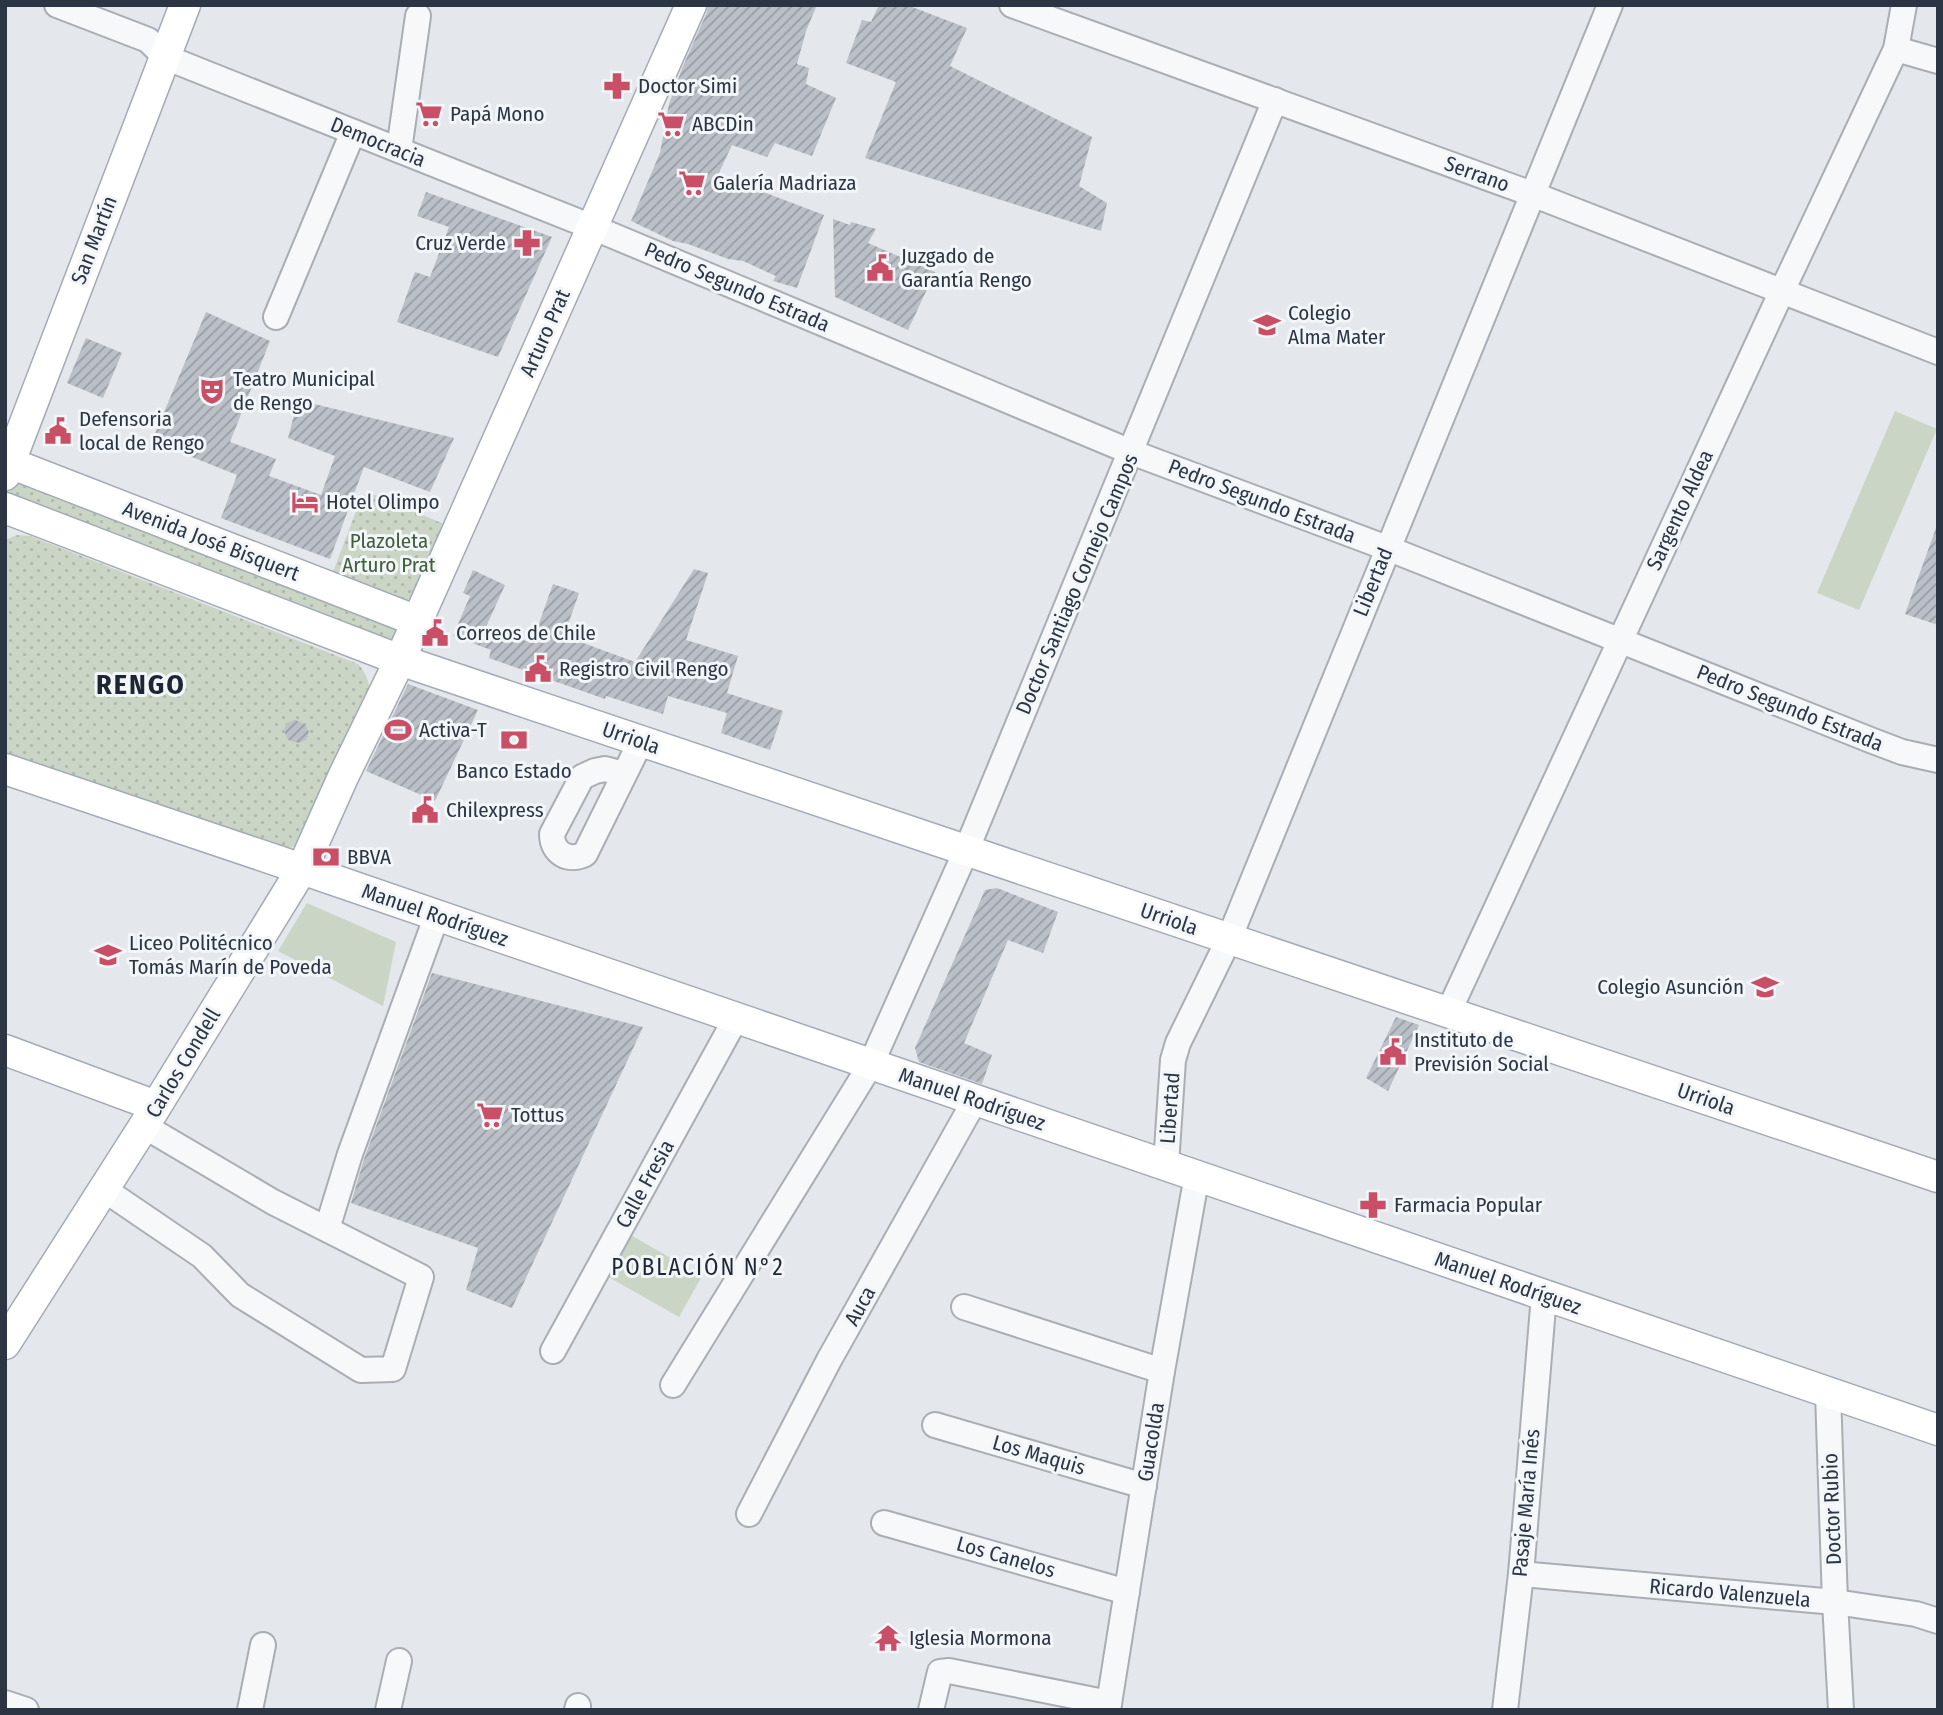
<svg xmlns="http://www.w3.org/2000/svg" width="1943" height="1715" font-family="'Fira Sans Condensed',sans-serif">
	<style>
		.green { fill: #cad5c5 }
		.park { fill: url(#park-dots) }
		.building { fill: url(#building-hatch) }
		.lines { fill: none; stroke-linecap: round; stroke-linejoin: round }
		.minor-casing { stroke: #a9aeb5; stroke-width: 28 }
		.major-casing { stroke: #a3acb6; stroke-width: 33 }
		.minor { stroke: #f6f8f9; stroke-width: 24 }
		.major { stroke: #fff; stroke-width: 30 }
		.labels { text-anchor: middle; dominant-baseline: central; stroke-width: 6; stroke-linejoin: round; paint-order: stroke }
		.poi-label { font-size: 21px; fill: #2c3543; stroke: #f3f6f8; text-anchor: start }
		.street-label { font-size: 21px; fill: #2c3543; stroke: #f3f6f8 }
		.park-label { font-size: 21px; fill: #425e3a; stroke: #f3f6f8 }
		.neighbourhood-label { font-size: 23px; letter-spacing: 2px; fill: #1e2634; stroke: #f3f6f8 }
		.district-label { font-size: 28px; font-weight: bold; letter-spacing: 2px; fill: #1e2634; stroke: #f3f6f8 }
	</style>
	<defs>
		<pattern id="park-dots" width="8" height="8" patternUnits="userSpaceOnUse" patternTransform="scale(1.75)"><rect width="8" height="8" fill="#cad5c5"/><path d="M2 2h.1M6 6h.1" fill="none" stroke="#aeb7aa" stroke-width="1.8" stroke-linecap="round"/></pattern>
		<pattern id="building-hatch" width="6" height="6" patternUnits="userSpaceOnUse" patternTransform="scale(1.75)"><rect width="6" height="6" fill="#bbc0c8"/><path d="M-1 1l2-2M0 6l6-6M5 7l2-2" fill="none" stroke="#989da4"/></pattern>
	</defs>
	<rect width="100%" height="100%" fill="#e4e7eb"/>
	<!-- green -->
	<g class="green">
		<path d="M1895,411L1937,429L1859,610L1817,593Z"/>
		<path d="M307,903L396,942L383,1006L278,951Z"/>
		<path d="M629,1234L702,1276L679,1317L605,1275Z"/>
	</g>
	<!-- park -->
	<g class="park">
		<path d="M5,469L401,622L388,651L5,503Z"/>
		<path d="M368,492L449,526L422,593L398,604L330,580L361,498Z"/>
		<path d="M17,535L30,536L358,664C366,673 369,681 370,693L302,842L292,847L281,849L5,761V540Z"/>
	</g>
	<!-- building -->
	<g class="building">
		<path d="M708,5H817L806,31L797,64L809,68L806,84L836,98L812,156L775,143L767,157L732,145L718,175L824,215L797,288L773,281L776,276L743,261L728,259L688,244L673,241L631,221L660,153L669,104L683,66L707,12Z"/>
		<path d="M879,5H907L967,28L950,66L1092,137L1079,186L1107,203L1101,231L865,158L896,82L846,63L862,20L871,22Z"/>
		<path d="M426,192L552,237L498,357L397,322L415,272L430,277L449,227L417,216Z"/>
		<path d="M833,219L850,225L851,222L876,229L868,243L935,272L908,330L835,297Z"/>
		<path d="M206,312L270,341L230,442L276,459L269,476L321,495L335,456L288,438L298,400L454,438L430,492L364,467L330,559L221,518L237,475L152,441Z"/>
		<path d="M86,338L122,353L103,398L67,383Z"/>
		<path d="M1936,528H1938V625L1905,614Z"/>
		<path d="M694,569L708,573L686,640L738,656L727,693L783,711L770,750L721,733L727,713L668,696L663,714L606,696L605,699L489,658L491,650L453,636L470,596L463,593L473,570L505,585L486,627L532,643L553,584L579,593L564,636L635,662Z"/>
		<path d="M408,684L478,710L435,801L366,771Z"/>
		<path d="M295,720L305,724L309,732L306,740L299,743L288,740L284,731L286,723Z"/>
		<path d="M997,888L1058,912L1043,953L1008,940L964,1043L992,1055L982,1084L919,1062L915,1048L985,890Z"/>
		<path d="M432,973L643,1027L512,1308L466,1290L478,1248L351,1203L364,1159Z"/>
		<path d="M1396,1017L1419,1025L1388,1091L1366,1078Z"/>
	</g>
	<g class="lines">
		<defs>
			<g id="minor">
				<path d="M57,5L148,40L165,57L592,227L1131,452L1387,548L1873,741L1902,752L1938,760"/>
				<path d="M1012,5L1532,194L1938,352"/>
				<path d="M1896,49L1938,61"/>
				<path d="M399,150L418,16"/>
				<path d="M276,317L353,132"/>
				<path d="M624,774L605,769L595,771L582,777L552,834C552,854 569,862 585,854L634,755L640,741"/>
				<path d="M1448,1013L1782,291L1896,49L1904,5"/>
				<path d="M1166,1165L1173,1060L1178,1043L1229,939L1610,5"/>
				<path d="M105,1190L202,1256L240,1295L361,1370L393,1369L421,1277L273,1202L144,1126"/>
				<path d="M327,1229L350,1154L437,915"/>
				<path d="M964,1307L1162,1371"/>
				<path d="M553,1351L736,1018"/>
				<path d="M673,1385L871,1064L966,851L1275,100"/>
				<path d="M1828,1393L1835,1602L1841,1710"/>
				<path d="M935,1425L1144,1486"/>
				<path d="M749,1514L829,1360L975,1100"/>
				<path d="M884,1523L1127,1592"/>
				<path d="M1521,1574L1835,1602L1916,1614L1938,1621"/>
				<path d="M5,1703L26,1710"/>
				<path d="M250,1710L263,1645"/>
				<path d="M388,1710L399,1661"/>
				<path d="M577,1710L578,1706"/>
				<path d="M931,1710L940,1672L949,1671L1109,1703"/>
				<path d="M1108,1710L1162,1371L1197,1175"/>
				<path d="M1505,1710L1521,1574L1544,1295"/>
			</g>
			<g id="major">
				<path d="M5,461L417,621"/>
				<path d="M5,475L185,5"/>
				<path d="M5,508L400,660L1938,1177"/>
				<path d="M5,769L302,869L1938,1430"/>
				<path d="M5,1050L156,1106"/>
				<path d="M5,1344L144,1126L302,869L343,777L400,660L691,5"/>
			</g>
		</defs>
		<!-- minor casing -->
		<use href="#minor" class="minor-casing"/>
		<!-- major casing -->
		<use href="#major" class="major-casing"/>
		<!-- minor -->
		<use href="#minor" class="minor"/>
		<!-- major -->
		<use href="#major" class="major"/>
	</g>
	<!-- icons -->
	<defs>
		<symbol id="pharmacy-bare" viewBox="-9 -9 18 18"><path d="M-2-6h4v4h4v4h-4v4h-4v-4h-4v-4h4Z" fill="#c94f66" stroke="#f3f6f8" stroke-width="2.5" paint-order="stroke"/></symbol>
		<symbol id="supermarket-bare" viewBox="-9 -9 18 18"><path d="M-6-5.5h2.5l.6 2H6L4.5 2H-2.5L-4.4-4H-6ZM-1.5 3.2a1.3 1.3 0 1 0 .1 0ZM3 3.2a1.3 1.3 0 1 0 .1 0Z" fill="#c94f66" stroke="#f3f6f8" stroke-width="2.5" paint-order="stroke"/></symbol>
		<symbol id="civic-bare" viewBox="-9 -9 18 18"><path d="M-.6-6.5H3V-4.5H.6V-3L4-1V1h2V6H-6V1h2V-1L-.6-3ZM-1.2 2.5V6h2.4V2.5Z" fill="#c94f66" stroke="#f3f6f8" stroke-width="2.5" paint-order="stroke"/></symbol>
		<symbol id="school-bare" viewBox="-9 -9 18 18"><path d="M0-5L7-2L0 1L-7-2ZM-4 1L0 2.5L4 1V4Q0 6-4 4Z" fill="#c94f66" stroke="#f3f6f8" stroke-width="2.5" paint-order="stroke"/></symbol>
		<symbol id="theatre-bare" viewBox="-9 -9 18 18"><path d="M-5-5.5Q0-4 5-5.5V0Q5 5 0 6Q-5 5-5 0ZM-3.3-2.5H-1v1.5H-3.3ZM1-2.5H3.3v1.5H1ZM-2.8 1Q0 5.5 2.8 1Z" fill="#c94f66" stroke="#f3f6f8" stroke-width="2.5" paint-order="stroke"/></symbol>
		<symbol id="hotel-bare" viewBox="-9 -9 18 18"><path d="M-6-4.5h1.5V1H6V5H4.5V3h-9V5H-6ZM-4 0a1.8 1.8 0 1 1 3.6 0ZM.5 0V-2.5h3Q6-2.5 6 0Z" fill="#c94f66" stroke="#f3f6f8" stroke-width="2.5" paint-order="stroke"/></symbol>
		<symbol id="stadium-bare" viewBox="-9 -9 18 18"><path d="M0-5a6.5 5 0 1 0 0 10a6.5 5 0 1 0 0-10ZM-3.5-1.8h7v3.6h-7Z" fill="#c94f66" stroke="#f3f6f8" stroke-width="2.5" paint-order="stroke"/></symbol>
		<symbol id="bank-bare" viewBox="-9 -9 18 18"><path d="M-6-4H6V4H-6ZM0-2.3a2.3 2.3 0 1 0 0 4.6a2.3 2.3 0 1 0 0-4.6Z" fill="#c94f66" stroke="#f3f6f8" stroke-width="2.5" paint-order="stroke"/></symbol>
		<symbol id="temple-bare" viewBox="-9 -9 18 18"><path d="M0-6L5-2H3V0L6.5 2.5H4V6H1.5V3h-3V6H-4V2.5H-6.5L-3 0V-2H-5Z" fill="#c94f66" stroke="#f3f6f8" stroke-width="2.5" paint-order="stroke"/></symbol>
	</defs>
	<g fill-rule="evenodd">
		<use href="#pharmacy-bare" x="598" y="67" width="38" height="38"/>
		<use href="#supermarket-bare" x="410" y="95" width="38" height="38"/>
		<use href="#supermarket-bare" x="652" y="105" width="38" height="38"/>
		<use href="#supermarket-bare" x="673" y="164" width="38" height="38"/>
		<use href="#pharmacy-bare" x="508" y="224" width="38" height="38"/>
		<use href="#civic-bare" x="861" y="249" width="38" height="38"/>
		<use href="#school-bare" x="1248" y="306" width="38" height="38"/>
		<use href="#theatre-bare" x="193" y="372" width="38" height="38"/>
		<use href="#civic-bare" x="39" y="412" width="38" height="38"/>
		<use href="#hotel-bare" x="286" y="483" width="38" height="38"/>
		<use href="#civic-bare" x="416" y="614" width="38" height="38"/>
		<use href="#civic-bare" x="519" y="650" width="38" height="38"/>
		<use href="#stadium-bare" x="379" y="711" width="38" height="38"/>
		<use href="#bank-bare" x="495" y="721" width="38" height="38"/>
		<use href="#civic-bare" x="406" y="791" width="38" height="38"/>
		<use href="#bank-bare" x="307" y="838" width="38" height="38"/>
		<use href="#school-bare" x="89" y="936" width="38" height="38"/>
		<use href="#school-bare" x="1746" y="968" width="38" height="38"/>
		<use href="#civic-bare" x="1374" y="1033" width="38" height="38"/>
		<use href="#supermarket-bare" x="471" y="1096" width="38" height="38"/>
		<use href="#pharmacy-bare" x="1354" y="1186" width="38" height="38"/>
		<use href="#temple-bare" x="869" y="1619" width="38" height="38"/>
	</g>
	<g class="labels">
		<!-- poi labels -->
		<g class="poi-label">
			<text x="638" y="86">Doctor Simi</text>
			<text x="450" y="114">Papá Mono</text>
			<text x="692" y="124">ABCDin</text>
			<text x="713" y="183">Galería Madriaza</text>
			<text x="506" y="243" text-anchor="end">Cruz Verde</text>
			<text x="901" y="256">Juzgado de<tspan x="901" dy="24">Garantía Rengo</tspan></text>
			<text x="1288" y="313">Colegio<tspan x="1288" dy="24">Alma Mater</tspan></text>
			<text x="233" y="379">Teatro Municipal<tspan x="233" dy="24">de Rengo</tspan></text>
			<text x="79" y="419">Defensoria<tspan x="79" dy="24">local de Rengo</tspan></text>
			<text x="326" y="502">Hotel Olimpo</text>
			<text x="456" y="633">Correos de Chile</text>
			<text x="559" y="669">Registro Civil Rengo</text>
			<text x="419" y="730">Activa-T</text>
			<text x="514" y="771" text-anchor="middle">Banco Estado</text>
			<text x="446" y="810">Chilexpress</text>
			<text x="347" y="857">BBVA</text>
			<text x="129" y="943">Liceo Politécnico<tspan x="129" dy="24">Tomás Marín de Poveda</tspan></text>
			<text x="1744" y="987" text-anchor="end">Colegio Asunción</text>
			<text x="1414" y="1040">Instituto de<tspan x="1414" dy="24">Previsión Social</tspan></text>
			<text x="511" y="1115">Tottus</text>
			<text x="1394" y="1205">Farmacia Popular</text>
			<text x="909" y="1638">Iglesia Mormona</text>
		</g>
		<!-- street labels -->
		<g class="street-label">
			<text transform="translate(378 142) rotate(22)">Democracia</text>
			<text transform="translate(1477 174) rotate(20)">Serrano</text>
			<text transform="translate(94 240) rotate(-69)">San Martín</text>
			<text transform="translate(737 287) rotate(23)">Pedro Segundo Estrada</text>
			<text transform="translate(545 333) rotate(-66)">Arturo Prat</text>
			<text transform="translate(1262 501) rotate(21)">Pedro Segundo Estrada</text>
			<text transform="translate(1680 510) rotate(-65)">Sargento Aldea</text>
			<text transform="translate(211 541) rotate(21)">Avenida José Bisquert</text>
			<text transform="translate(1373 582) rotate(-68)">Libertad</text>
			<text transform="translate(1077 584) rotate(-67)">Doctor Santiago Cornejo Campos</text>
			<text transform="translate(1790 708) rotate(22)">Pedro Segundo Estrada</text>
			<text transform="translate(631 738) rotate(19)">Urriola</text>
			<text transform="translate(435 915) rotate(19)">Manuel Rodríguez</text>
			<text transform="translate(1169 919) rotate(19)">Urriola</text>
			<text transform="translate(183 1063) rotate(-59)">Carlos Condell</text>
			<text transform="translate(972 1099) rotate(19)">Manuel Rodríguez</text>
			<text transform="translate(1706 1099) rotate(19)">Urriola</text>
			<text transform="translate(1170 1108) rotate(-86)">Libertad</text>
			<text transform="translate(645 1184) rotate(-61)">Calle Fresia</text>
			<text transform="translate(1508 1283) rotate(19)">Manuel Rodríguez</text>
			<text transform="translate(860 1306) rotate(-61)">Auca</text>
			<text transform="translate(1151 1442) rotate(-81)">Guacolda</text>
			<text transform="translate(1039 1455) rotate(16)">Los Maquis</text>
			<text transform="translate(1526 1503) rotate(-85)">Pasaje María Inés</text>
			<text transform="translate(1832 1509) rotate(-92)">Doctor Rubio</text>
			<text transform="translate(1006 1557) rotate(16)">Los Canelos</text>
			<text transform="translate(1730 1593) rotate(5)">Ricardo Valenzuela</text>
		</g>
		<!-- park labels -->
		<g class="park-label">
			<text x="389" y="541">Plazoleta<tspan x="389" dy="24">Arturo Prat</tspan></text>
		</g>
		<!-- neighbourhood labels -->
		<g class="neighbourhood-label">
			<text x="698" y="1267">POBLACIÓN N°2</text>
		</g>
		<!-- district labels -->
		<g class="district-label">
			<text x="141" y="684">RENGO</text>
		</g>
	</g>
	<!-- border -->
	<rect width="1943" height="1715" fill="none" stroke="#2c3543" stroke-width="14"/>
</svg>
